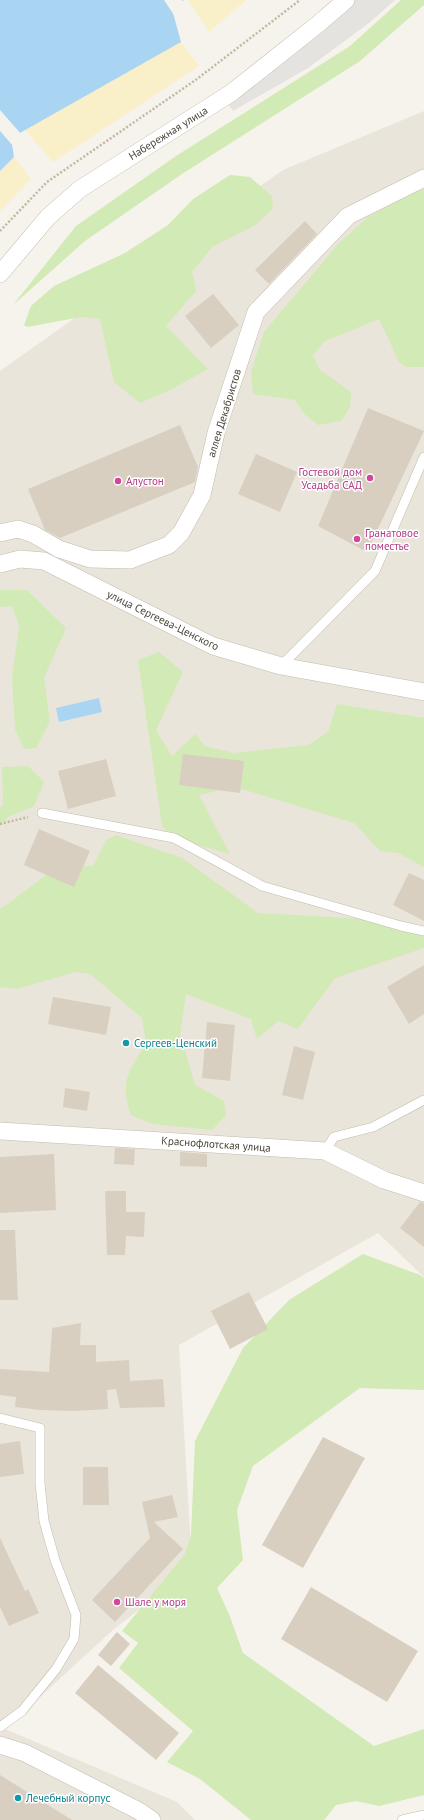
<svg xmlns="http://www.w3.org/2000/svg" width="424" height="1820" font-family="'PT Sans',sans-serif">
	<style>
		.residential { fill: #eae5da }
		.green { fill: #d2eab5 }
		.sand { fill: #f9efc9 }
		.parking { fill: #e5e3e0 }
		.water { fill: #a9d4f2 }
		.pier { fill: #f6f3ec }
		.building { fill: #d8cfc1 }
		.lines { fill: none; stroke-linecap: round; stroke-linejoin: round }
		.lane-casing { stroke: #c2bbae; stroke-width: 10 }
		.street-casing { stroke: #c2bbae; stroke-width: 18 }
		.path { stroke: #c4b79f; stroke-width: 2.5; stroke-dasharray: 2 2; stroke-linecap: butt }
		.lane { stroke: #fff; stroke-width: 9 }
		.street { stroke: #fff; stroke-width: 17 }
		.hotel-dot { fill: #d1479c; stroke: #fff; stroke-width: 1.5 }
		.culture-dot { fill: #0f9aa8; stroke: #fff; stroke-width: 1.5 }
		.labels { text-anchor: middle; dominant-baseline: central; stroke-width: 3; stroke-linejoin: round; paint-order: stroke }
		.street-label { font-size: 11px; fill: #4b4439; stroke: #fff }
		.hotel-label { font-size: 11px; fill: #b23c85; stroke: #fff; text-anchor: start }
		.culture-label { font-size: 11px; fill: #0d838f; stroke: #fff; text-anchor: start }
	</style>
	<rect width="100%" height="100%" fill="#f6f3ec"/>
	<!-- residential -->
	<path class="residential" d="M424,111V1277L378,1233L179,1345L191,1550L161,1593L114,1629L5,1729L177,1802L195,1820H0V371L283,170Z"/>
	<!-- green -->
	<g class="green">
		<path d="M401,0H424V5L360,61L182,174L85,241L13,305L76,226L176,156L350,46Z"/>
		<path d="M230,175L250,177L272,196L273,209L255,225L212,247L192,272L196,291L166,326L208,369L172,389L140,403L114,382L100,319L81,317L27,327L24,325L31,306L54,286L125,253L168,225L193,199Z"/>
		<path d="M424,189V367H406L399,362L379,319L325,341L313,355L319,369L351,392L350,407L341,421L318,425L304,414L295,400L253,394L251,372L264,332L339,243L368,217L410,194Z"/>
		<path d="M0,590H27L66,628L44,678L50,721L36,748L24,749L15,729L12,679L19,626L12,606L0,607Z"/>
		<path d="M159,652L183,672L156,730L172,756L195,734L205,746L234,753L308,745L328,732L337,704L424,718V867L398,853L380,851L354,823L235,787L199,795L230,854L174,838L162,826L138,660Z"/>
		<path d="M28,766L44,782L34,806L8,817L0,825V807L3,805L2,767Z"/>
		<path d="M116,835L182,858L258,913L368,919L424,932V948L335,978L298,1029L278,1021L257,1039L251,1019L186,994L180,1034L195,1085L224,1101L226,1115L212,1130L153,1124L131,1115C119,1082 129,1071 146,1043L142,1018L90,974L75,972L17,989L0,987V908L5,906L58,866H93L106,840Z"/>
		<path d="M363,1254L420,1275L424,1278V1390L360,1388L253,1466L237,1510L243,1560L217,1588L229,1614L243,1653L374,1746L424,1729V1795L379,1806L356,1801L336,1805L324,1820H251L200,1779L167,1762L193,1731L119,1668L138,1643L122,1631L185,1554L191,1535L195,1441L243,1348L289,1300Z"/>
	</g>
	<!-- sand -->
	<g class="sand">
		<path d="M188,0H246L209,32Z"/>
		<path d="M181,42L199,66L53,162L25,130Z"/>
		<path d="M14,157L31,179L0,211V171Z"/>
	</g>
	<!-- parking -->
	<path class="parking" d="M354,0H395L369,23L308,68L233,111L228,104L315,34Z"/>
	<!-- water -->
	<g class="water">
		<path d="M0,0H184L172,9L181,42L11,138L14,157L0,171Z"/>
		<path d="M99,698L102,712L59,722L56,708Z"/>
	</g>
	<!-- pier -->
	<g class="pier">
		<path d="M164,0H182L184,3L174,10L176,18Z"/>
		<path d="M0,110L21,134L13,139L14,147L0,131Z"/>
	</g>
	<!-- building -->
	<g class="building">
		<path d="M305,221L317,234L269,284L255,270Z"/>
		<path d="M213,294L239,325L211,348L185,316Z"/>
		<path d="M368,408L424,431L367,552L318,526Z"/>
		<path d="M180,425L198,467L195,482L60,538L45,530L28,489Z"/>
		<path d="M256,454L297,472L280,512L238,494Z"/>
		<path d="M183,754L244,761L240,793L179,785Z"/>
		<path d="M106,759L116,796L68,809L58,771Z"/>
		<path d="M39,829L90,851L74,887L24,865Z"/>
		<path d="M409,873L424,880V921L393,905Z"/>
		<path d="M424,965V1014L409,1024L387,987Z"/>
		<path d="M53,997L111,1007L106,1035L48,1024Z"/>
		<path d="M207,1022L235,1025L230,1081L202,1078Z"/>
		<path d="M294,1046L315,1052L303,1100L282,1095Z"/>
		<path d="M65,1088L90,1092L87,1111L63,1107Z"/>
		<path d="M115,1148L135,1149L134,1165L114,1164Z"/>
		<path d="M180,1152L207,1154V1167L180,1166Z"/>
		<path d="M54,1154L56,1210L0,1213V1157Z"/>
		<path d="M105,1191H126V1212H145L144,1237L126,1236L125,1255H107Z"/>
		<path d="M420,1202L424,1203V1247L400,1228Z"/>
		<path d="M0,1230H15L18,1300H0Z"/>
		<path d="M249,1292L268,1329L230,1349L211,1311Z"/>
		<path d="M81,1323L80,1345H96V1362L129,1360L130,1381L163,1379L165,1407L120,1408L116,1389L107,1390L108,1409L73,1411L41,1410L15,1407L16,1397L0,1395V1369L49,1372L52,1328Z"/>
		<path d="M323,1437L365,1458L303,1568L262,1545Z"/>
		<path d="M20,1441L24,1474L0,1477V1444Z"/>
		<path d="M83,1467H108L109,1505H83Z"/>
		<path d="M172,1495L178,1517L154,1522L183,1549L115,1622L92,1600L150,1538L142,1502Z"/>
		<path d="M0,1538L25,1591L28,1589L39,1613L9,1626L0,1607Z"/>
		<path d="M311,1587L418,1651L387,1702L281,1639Z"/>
		<path d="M117,1632L130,1644L111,1666L98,1655Z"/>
		<path d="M98,1665L179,1733L156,1760L75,1693Z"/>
		<path d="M0,1775L72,1820H0Z"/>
	</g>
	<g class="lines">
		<defs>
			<g id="lane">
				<path d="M281,666L375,571L424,457"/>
				<path d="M42,813L174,838L262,886L401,926L424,931"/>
				<path d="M325,1151L334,1137L373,1127L424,1100"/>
				<path d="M0,1418L40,1428V1483L44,1521L55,1560L76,1615L74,1639L56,1669L22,1711L0,1727"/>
				<path d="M402,1820L424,1815"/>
			</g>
			<g id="street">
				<path d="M0,274L48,217L80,189L231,93L317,25L346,0"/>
				<path d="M0,533L18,529L33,534L59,549L90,559L130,560L169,545L181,533L202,495L216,433L256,312L348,216L424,178"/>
				<path d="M0,564L20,559L44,561L213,646L281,666L424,692"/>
				<path d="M0,1131L325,1151L384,1180L424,1193"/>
				<path d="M0,1745L25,1753L139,1811L152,1820"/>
			</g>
		</defs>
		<!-- lane casing -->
		<use href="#lane" class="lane-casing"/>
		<!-- street casing -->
		<use href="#street" class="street-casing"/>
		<!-- path -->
		<g class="path">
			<path d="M0,231L47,182L197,79L300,0"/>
			<path d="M0,824L28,817"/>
		</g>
		<!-- lane -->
		<use href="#lane" class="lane"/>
		<!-- street -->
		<use href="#street" class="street"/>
	</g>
	<!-- markers -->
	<g class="hotel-dot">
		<circle cx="370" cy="478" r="4"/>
		<circle cx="118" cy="481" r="4"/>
		<circle cx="357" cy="539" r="4"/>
		<circle cx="117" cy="1602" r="4"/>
	</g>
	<g class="culture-dot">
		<circle cx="126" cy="1043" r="4"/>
		<circle cx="18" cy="1798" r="4"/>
	</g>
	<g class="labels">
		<!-- street labels -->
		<g class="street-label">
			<text transform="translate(168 133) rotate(-32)">Набережная улица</text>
			<text transform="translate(224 413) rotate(-73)">аллея Декабристов</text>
			<text transform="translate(163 620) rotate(26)">улица Сергеева-Ценского</text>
			<text transform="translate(216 1144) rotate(4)">Краснофлотская улица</text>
		</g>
		<!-- hotel labels -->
		<g class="hotel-label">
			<text x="362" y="472" text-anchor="end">Гостевой дом<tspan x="362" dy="13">Усадьба САД</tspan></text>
			<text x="126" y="481">Алустон</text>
			<text x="365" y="533">Гранатовое<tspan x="365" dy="13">поместье</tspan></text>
			<text x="125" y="1602">Шале у моря</text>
		</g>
		<!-- culture labels -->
		<g class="culture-label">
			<text x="134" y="1043">Сергеев-Ценский</text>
			<text x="26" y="1798">Лечебный корпус</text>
		</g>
	</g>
</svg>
